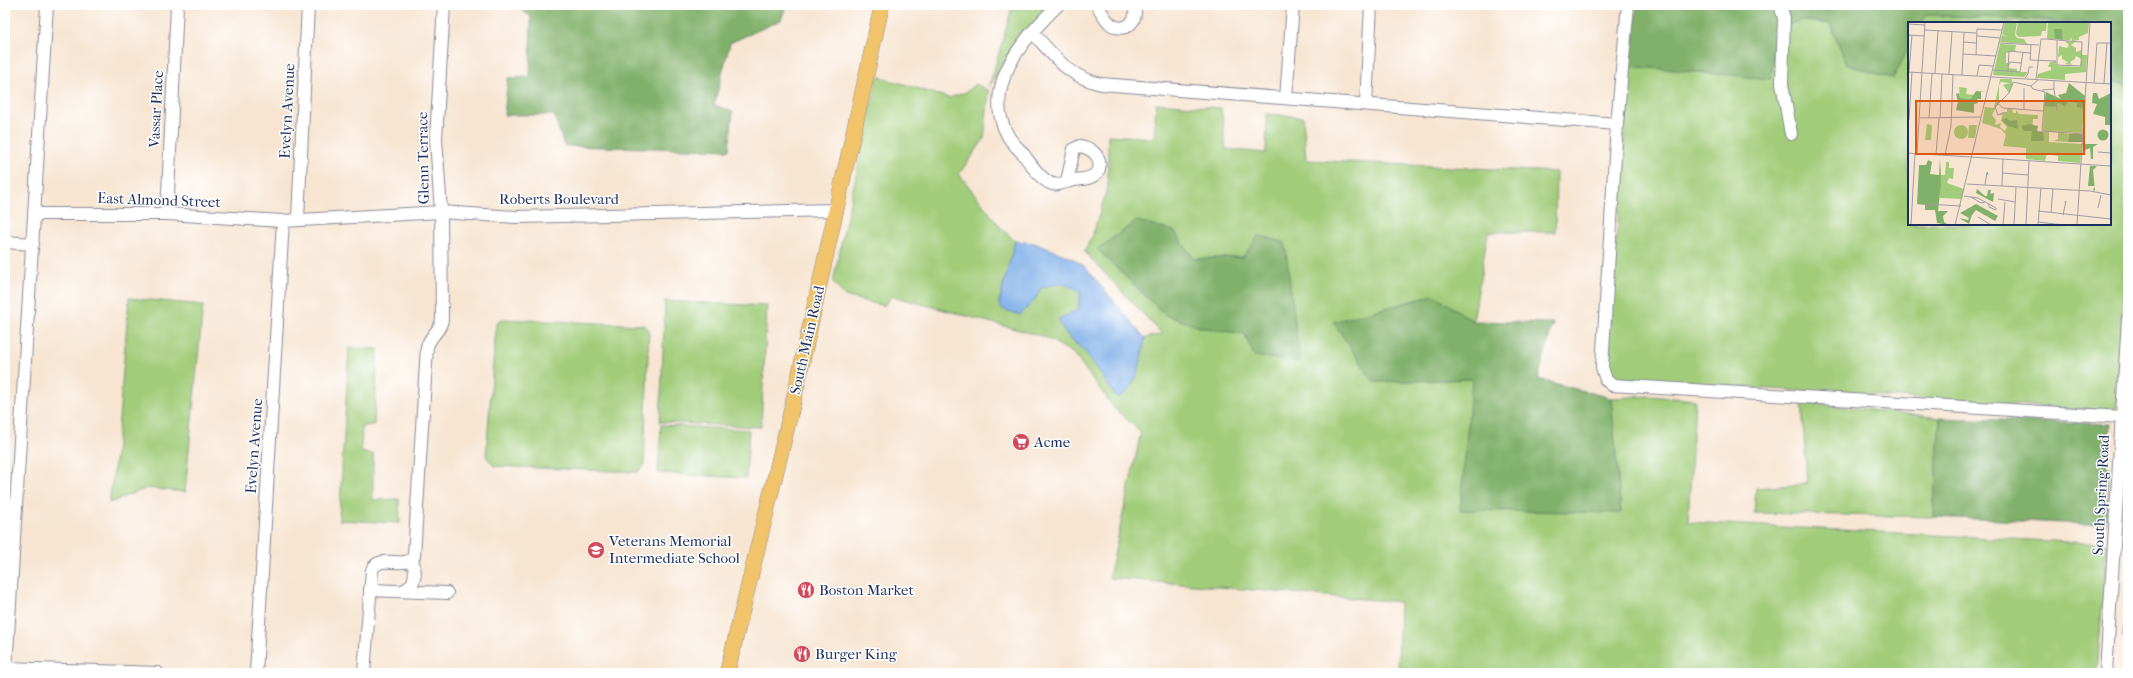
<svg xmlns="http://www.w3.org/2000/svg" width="2133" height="678" font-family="'IM FELL French Canon',serif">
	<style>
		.green { fill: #a1cc79; stroke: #5e7e6c; fill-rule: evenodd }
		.forest { fill: #80b069; stroke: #4e7064 }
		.water { fill: #7dade8; stroke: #4c6ea3 }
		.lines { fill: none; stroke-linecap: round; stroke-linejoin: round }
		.minor-casing { stroke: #898a98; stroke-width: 14 }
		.major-casing { stroke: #898a98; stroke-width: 16 }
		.minor { stroke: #fff; stroke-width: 12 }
		.major { stroke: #f1c36a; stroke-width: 15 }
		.labels { text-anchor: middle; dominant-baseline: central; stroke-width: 3; stroke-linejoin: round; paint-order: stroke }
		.street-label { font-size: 15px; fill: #1b2f5e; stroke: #fff }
		.poi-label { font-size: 15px; fill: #1b2f5e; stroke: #fff; text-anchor: start }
		.inset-road { fill: none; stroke: #9f9ca3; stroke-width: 1 }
		.view { fill: #de5710; fill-opacity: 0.15; stroke: #de5710; stroke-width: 2 }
		.inset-edge { fill: none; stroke: #1b2f5e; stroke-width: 2 }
	</style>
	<rect width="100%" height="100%" fill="#fff"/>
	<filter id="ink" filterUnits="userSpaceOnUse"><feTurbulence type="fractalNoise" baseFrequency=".025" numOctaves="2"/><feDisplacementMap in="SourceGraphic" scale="8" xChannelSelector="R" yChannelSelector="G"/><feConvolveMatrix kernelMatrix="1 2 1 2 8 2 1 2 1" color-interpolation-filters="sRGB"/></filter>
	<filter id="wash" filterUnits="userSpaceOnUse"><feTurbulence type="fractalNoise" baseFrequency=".012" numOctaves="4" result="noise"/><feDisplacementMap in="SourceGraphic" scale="16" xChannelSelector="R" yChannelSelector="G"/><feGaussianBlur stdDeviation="0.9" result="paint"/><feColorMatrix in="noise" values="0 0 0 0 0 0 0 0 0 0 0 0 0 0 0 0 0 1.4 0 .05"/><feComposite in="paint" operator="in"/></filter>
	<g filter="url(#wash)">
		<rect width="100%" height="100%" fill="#f7e5d1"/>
		<!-- green -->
		<g class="green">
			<path d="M1013,5H1044L1047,9L1017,42L989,87Z"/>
			<path d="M1926,15L2052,20L2051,23H1922Z"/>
			<path d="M1800,20L1831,24L1847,65L1893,78L1909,47V224H2110V82L2128,84V224L2116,411L1633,380L1613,377L1607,359L1630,66L1771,78L1776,30Z"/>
			<path d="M880,77L949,98L966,92L975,84L989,91L984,139L959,174L1002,229L1015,241L999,303L1034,301L1041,288C1058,283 1067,281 1081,293L1078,310L1059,319L1071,340L1085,351L1117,398L1138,370L1145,338L1162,334L1084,251L1092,237L1108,186V135L1154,138L1156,103L1221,108L1226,149L1266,153L1267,114L1303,117L1306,160L1556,172L1555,232H1488L1473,321L1434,295L1374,382L1472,379L1621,513L1611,398L1651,396L1695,400L1688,522L2107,544L2097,673H1398L1400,602L1109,578L1141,432L1114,408L1074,354L1045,337L892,296L884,306L845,296L833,282L877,78ZM1174,231L1194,259L1243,257L1245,334L1200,327Z"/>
			<path d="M129,298L203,305L185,492L147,488L109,503L116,455Z"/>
			<path d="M665,301L767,306L761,427L660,422Z"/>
			<path d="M503,319L644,325L649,329L644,466L637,472L494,466L486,456L496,324Z"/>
			<path d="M349,348L378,349L374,425L362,426L361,452L373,454V500L399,499L400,523L339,520Z"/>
			<path d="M1802,402L1940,418L1933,517L1754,513L1756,488L1807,484Z"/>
			<path d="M661,425L749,430L746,478L658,473Z"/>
		</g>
		<!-- forest -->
		<g class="forest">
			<path d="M515,5H782L786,6L781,20L730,43L714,105L733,112L729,150L564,146L554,115H504L508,78L530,77L531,17Z"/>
			<path d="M1637,5H2128V84L2110,82V23H2051V20L1926,15L1922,23H1909V47L1893,78L1847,65L1831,24L1800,20L1776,30L1771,79L1630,66Z"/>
			<path d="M1137,221L1174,231L1194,259L1243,257L1259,235L1285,243L1300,362L1254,356L1245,334L1200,327L1165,315L1097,249Z"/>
			<path d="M1434,295L1473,321L1553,323L1538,379L1611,398L1621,513L1460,510L1472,379L1374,382L1333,322Z"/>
			<path d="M1940,418L2110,424L2106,525L1933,517Z"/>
			<path d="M2128,583V636L2123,637Z"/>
		</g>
		<!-- water -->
		<path class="water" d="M1015,241L1034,243L1070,257L1084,266L1145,338C1141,359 1139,389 1117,398C1107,383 1097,368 1086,353C1077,341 1062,336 1059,319L1078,310L1081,293C1068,282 1057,283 1041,288L1034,301L1020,315L1002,309L999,303Z"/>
	</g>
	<g filter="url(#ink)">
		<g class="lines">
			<defs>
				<g id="minor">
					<path d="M1058,5C1024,38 980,86 1008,136C1012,143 1019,149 1024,155C1031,164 1045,188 1059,184C1068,182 1074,179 1083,179C1108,176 1103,150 1080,146L1074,149L1067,181"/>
					<path d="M1097,5C1101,11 1106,21 1112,25C1127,34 1139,19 1134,5"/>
					<path d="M1628,5L1617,124L1602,367L1606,380L1612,385L2122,417"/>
					<path d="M1780,5L1784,18L1782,83L1791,134"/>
					<path d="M1032,32C1055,56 1066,76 1101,84L1617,124"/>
					<path d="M1286,98L1293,5"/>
					<path d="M1366,104L1371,5"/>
					<path d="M34,214H167L283,221L441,212L516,217L836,210"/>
					<path d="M167,214L177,5"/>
					<path d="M298,219L308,5"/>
					<path d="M5,242L33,244"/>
					<path d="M370,590L447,593"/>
					<path d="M402,591C416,587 417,572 412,560"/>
					<path d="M5,668L158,673"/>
					<path d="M6,668L47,5"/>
					<path d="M256,673L283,221"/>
					<path d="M364,673L372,570C380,552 405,571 414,556L427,347C430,335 441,331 442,319L441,212L436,139L444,5"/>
					<path d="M2106,673L2128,319"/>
				</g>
				<path id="major" d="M727,673L792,407L882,5"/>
			</defs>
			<!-- minor casing -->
			<use href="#minor" class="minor-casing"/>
			<!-- major casing -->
			<use href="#major" class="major-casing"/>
			<!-- minor -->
			<use href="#minor" class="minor"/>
			<!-- major -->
			<use href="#major" class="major"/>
		</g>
	</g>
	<!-- icons -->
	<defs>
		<symbol id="supermarket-disc" viewBox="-11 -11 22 22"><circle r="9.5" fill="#d1495b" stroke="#fff"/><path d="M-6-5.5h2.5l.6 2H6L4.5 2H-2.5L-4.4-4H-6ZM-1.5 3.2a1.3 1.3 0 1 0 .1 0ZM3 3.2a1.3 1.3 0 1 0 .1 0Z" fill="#fff"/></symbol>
		<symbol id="school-disc" viewBox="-11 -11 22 22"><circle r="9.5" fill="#d1495b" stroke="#fff"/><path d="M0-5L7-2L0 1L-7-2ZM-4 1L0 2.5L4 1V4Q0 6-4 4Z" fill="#fff"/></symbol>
		<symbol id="restaurant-disc" viewBox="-11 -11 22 22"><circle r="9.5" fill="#d1495b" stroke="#fff"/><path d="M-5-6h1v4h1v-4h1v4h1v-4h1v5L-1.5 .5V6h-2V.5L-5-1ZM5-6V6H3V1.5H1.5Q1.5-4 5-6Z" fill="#fff"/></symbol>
	</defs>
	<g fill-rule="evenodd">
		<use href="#supermarket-disc" x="1011" y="432" width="20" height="20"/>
		<use href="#school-disc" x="586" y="540" width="20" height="20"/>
		<use href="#restaurant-disc" x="796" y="580" width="20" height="20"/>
		<use href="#restaurant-disc" x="792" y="644" width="20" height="20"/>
	</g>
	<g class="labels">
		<!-- street labels -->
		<g class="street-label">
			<text transform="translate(156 109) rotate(-87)">Vassar Place</text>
			<text transform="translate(287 111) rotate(-87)">Evelyn Avenue</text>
			<text transform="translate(423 158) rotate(-91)">Glenn Terrace</text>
			<text x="559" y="199">Roberts Boulevard</text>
			<text transform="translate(159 200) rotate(2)">East Almond Street</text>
			<text transform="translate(807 340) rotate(-77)">South Main Road</text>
			<text transform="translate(254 446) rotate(-86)">Evelyn Avenue</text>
			<text transform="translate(2101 495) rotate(-87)">South Spring Road</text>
		</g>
		<!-- poi labels -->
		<g class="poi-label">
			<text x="1034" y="442">Acme</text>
			<text x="609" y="541">Veterans Memorial<tspan x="609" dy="17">Intermediate School</tspan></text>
			<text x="819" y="590">Boston Market</text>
			<text x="815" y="654">Burger King</text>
		</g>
	</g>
	<!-- overview -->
	<g transform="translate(1908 22)">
		<rect width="203" height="203" fill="#f7e5d1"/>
		<path d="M97,0H109L107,13L109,16L116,17L119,22L92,20L94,13L100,15L94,12ZM110,0H139L138,9H134L133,14L111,15L108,12ZM140,0H181L180,11L171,15V18L164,19L163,15L162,18H155L154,7H147V17H139ZM157,19L167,20L163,23L168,26V30L174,28L173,37L168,34L167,37L162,40L164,43L157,42L160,40L154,37V33L150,35L151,24L159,26L161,23ZM92,22L108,23L107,29L98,31V41H103L99,46L109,47V50H120L116,55L85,53ZM174,33H179L178,50L157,52V58L129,56L130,52L143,48V45H140L142,40L148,39L149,44L172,45ZM92,57H103L105,61L101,71L95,63L102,61L93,60L91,63V80L84,93L88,98L87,103L93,101L92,105L97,109L99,105L93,99L95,90H99V87H104L105,91H108V88L111,92L130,93V97H125L124,109L141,110V120L174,122L172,141L150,139V134L139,132L137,139L118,137V126L95,124L98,113L93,107L74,101L77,85L86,86ZM51,65L59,66L58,72L67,73V75L64,77L52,76ZM159,80L169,81L176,86L174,111L135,109L136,84L150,81L157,85ZM19,102L24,103L23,118H17ZM61,103H69L67,116H60ZM46 110a7 7 0 1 1 14 0a7 7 0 1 1-14 0ZM150,110L161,112L160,120L146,119L150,117ZM38,140H41V146H46L45,157L41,156L39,161L56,167L54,177L32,176V142L33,153H37Z" fill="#a1cc79"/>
		<path d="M146,7H154L155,18L147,17ZM161,61L177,74L176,86L169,85V81L160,80L157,85L150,81L147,85L136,84L138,70L153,77L150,73L158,71ZM68,69L78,70H73V77H69L70,81L66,82V91L48,88L50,80L48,72L51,71L52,76L63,77ZM185,71H189L191,77L203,71V103H197V95L185,92L189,82L184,81ZM98,96L102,99L109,98L110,107L100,104L94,98ZM121,102L130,104L129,109L135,110L136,119H123L124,109H116L113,104ZM189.5 113a5.5 5.5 0 1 1 11 0a5.5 5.5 0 1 1-11 0ZM161,112H174V120H160ZM176,122H190L185,125V137H183L182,126L175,129ZM32,136L33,162L30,189H40L35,194L36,200L41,203L29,201L27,188H17V183L9,182L11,143H18L20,138L24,140L22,152L31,153ZM182,144H189L185,148L187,169L185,168L187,164H180ZM69,167L77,174H79L80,168H83L82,172L86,171L85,180L68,171ZM68,182L90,194L87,199L68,188L64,193L61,202L51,196L60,198L61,196L52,191Z" fill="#80b069"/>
		<path class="inset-road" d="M0,2L17,3M17,8L68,11M0,13L16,14M69,14L92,16M56,20L68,21M91,21L131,23M123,23L122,38L148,39M101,29L100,49L112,50L115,30M101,29L122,31M55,32L88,34M68,33L69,7L94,8M101,40L114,41M85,48L100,49M0,50L203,62M1,50L4,13M27,51L30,9M41,52L44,10M54,53L56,10M69,54L71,43L85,44M117,56L120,52L121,45H125M128,57L133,17H138L172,20H174L173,44L149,43V18M105,60L123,64L130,58M186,61L189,21H203M196,61L199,21M123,64L125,67L137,70L134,109L175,112M146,67L149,89M134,68L146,67V59M89,81L95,86L135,89M116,87V66M92,93L95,91L90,93L87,85L101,71L105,61M11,96L73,95M21,96L24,52M32,96L34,52M1,98L4,50M190,130L203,131M0,131L203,144M9,131L17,0M28,132L31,96M37,133L43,104L45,53M95,151L120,153M59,162L182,169L203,173M77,163L79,150L80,153M94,164L95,137M56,174L70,176L77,180L81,182L88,186V188L81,185V182M63,175L73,181L77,180M90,177L107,180M17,182L53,184M190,186L193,173M130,189L203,197M143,190L145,167M155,193L158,179L157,181M70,195L83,203M130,200L155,203M3,203L7,131M47,203L96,0M95,203L97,180M106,203L108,165M118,203L121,139M130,203L133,166M169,203L182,0"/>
		<path class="view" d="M8,79H176V132H8Z"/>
		<rect width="203" height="203" class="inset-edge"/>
	</g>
	<!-- margin -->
	<rect width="2133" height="678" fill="none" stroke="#fff" stroke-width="20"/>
</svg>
